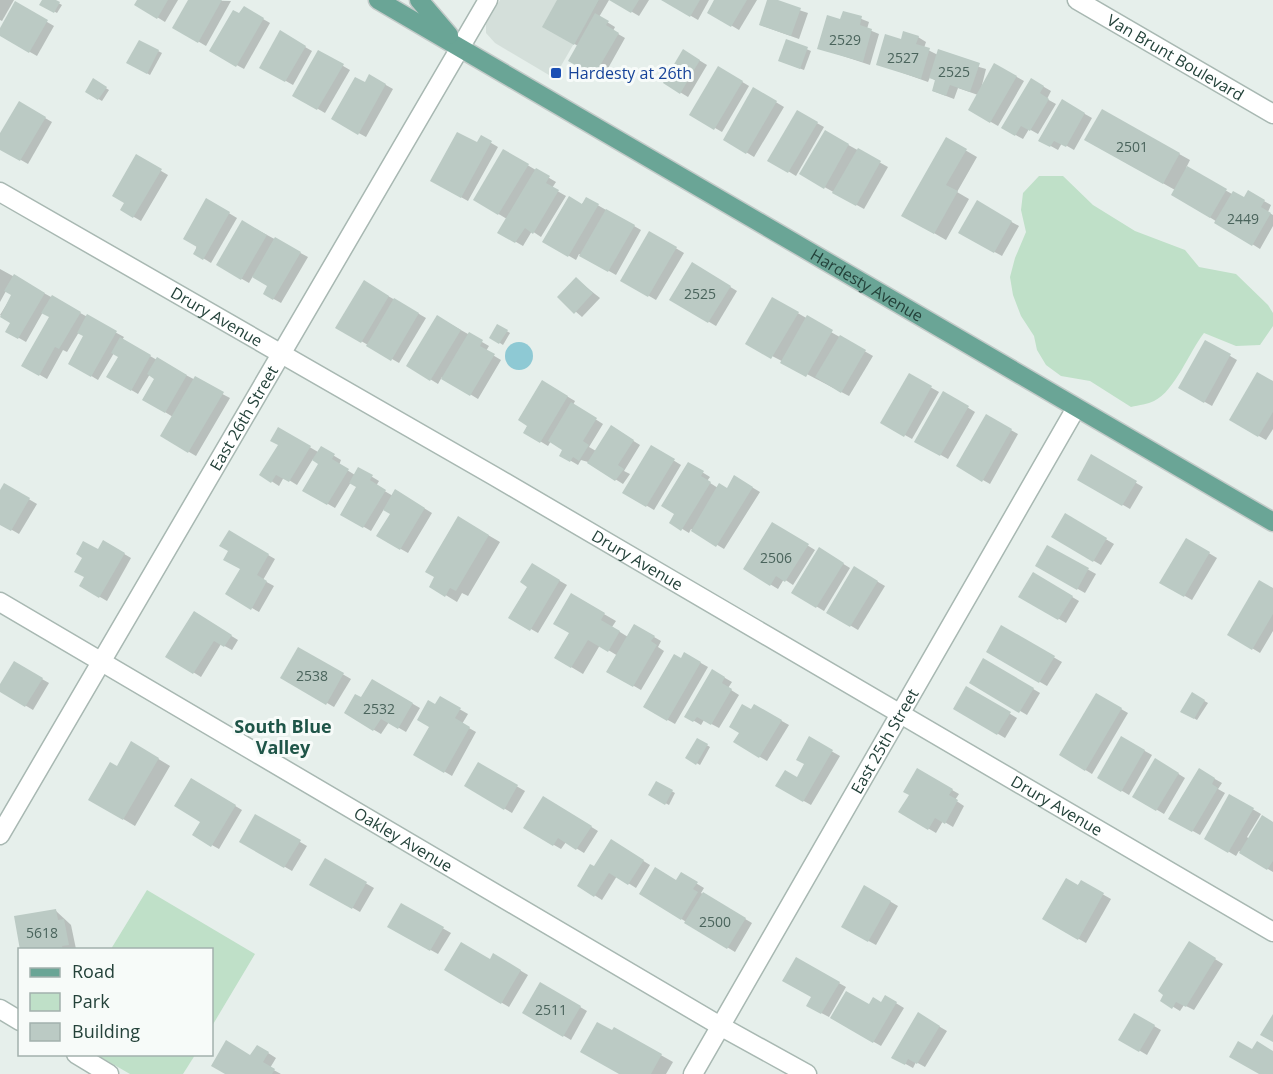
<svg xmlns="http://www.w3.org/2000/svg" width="1273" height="1074" font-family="'Open Sans',sans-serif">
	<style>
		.built { fill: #d4dfda }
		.green { fill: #bfe0c8 }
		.water { fill: #8ec9d4 }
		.shadow { fill: #0003 }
		.building { fill: #bbcac4 }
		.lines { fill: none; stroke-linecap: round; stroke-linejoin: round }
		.minor-casing { stroke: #a8b8b2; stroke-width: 21 }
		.major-casing { stroke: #c2cac8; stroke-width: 21 }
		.minor { stroke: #fff; stroke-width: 18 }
		.major { stroke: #6aa596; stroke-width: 18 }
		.transit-dot { fill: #1a4fb4; stroke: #f7fbf9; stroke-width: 2 }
		.labels { text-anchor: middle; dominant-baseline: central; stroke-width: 6; stroke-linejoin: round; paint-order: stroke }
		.number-label { font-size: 14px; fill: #4a645c }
		.street-label { font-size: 16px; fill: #24423a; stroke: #f7fbf9 }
		.transit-label { font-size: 16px; fill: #164399; stroke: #f7fbf9; text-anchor: start }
		.neighbourhood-label { font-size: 18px; font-weight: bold; fill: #1f5548; stroke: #f7fbf9 }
	</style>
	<rect width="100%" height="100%" fill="#e6efeb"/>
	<!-- built -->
	<path class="built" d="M500,0H599L554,78L495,43L486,33V24Z"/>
	<!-- green -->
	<g class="green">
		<path d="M1039,176H1063L1093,205L1135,231L1185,250L1199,267L1236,274L1268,305L1273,313V326L1260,345L1236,346L1204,333C1189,352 1175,391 1154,401C1148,404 1139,405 1131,407L1090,381L1061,376L1046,365L1037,350L1034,336L1021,316L1013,295L1010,277L1015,258L1026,232L1021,210L1023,193Z"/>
		<path d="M147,890L255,954L212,1026V950L111,949Z"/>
		<path d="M97,1055H195L183,1074H130Z"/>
	</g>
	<!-- water -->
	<circle class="water" cx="519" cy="356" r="14"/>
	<!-- shadow -->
	<g class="shadow">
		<path d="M0,0H14L2,21L0,20Z"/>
		<path d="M44,0H53L62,5L57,13L41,4Z"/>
		<path d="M139,0H178L165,22L136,4Z"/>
		<path d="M189,0L231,1L206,46L174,27Z"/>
		<path d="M559,0H609L599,17L615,27L613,31L625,38L602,79L570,61L578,46L544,26Z"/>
		<path d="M612,0H649L639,16Z"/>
		<path d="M664,0H709L698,20Z"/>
		<path d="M716,0H757L739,30L709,12Z"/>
		<path d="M769,0L808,13L799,39L760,25Z"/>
		<path d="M16,4L54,26L37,56L0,35Z"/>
		<path d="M244,8L270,23L244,69L211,51Z"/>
		<path d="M844,12L869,22L867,29L879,34L870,65L819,48L841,21Z"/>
		<path d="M281,33L312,51L293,85L261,67Z"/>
		<path d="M918,37L926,42L924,48L938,55L986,69L981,89L995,65L1024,81L998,126L970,110L978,95L958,88L954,99L933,91L936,81L930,77L928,82L878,64L902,41Z"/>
		<path d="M787,41L811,51L804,70L783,62Z"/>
		<path d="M140,42L162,53L150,75L128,62Z"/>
		<path d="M684,51L707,65L688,97L665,83Z"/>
		<path d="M319,52L350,70L325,113L294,95Z"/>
		<path d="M719,68L749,86L722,132L691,114Z"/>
		<path d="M370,76L393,89L366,137L333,119L365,85Z"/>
		<path d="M1032,80L1051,91L1047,99L1056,104L1038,134L1029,129L1023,139L1003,128Z"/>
		<path d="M94,81L109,90L102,101L87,92Z"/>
		<path d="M754,89L784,107L754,157L725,139Z"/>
		<path d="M1062,101L1092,118L1074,150L1062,143L1058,150L1040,140Z"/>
		<path d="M19,103L52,122L28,164L0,148V136Z"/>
		<path d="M1102,111L1190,160L1186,168L1232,194L1244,199L1248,192L1271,205L1268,212L1273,215V226L1260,249L1173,194L1175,190L1086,140Z"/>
		<path d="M797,112L824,127L796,176L770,160Z"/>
		<path d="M825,132L888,167L864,209L801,174Z"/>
		<path d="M481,137L498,147L468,201L432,181L477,144Z"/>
		<path d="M946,139L977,157L957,192L969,199L946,240L903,215Z"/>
		<path d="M504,151L556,182L552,188L566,196L541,237L532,231L523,246L499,232L507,219L475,200Z"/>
		<path d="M137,157L168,175L141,221L122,210L126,202Z"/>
		<path d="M587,199L641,230L616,275L579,254L576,260L544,241Z"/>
		<path d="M207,200L237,218L211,263L195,253Z"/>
		<path d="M977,203L1019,226L1002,256L960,233Z"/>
		<path d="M243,222L308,257L281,303L265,294L269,286L253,276L249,283L218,265Z"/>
		<path d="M650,233L684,253L656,300L622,280Z"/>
		<path d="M692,264L737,291L716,326L671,299Z"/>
		<path d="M0,269L124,337L122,340L157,360L230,398L196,456L162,436L173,417L144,399L156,378L150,374L138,394L108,376L120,356L114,353L98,380L70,363L85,336L79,332L67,352L63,350L47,379L23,365L51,316L43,312L26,342L7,331L12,322L0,315L13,294L6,291L0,302Z"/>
		<path d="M576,279L600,298L582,317L559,297Z"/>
		<path d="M364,282L426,318L399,363L337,327Z"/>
		<path d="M773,299L873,356L849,396L747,343Z"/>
		<path d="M438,317L489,346L486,351L501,360L478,399L442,377L438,384L409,366Z"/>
		<path d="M498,326L510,333L503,345L491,337Z"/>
		<path d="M1206,342L1237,360L1212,406L1180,388Z"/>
		<path d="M909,375L939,392L912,439L882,422Z"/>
		<path d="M543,382L575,401L573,405L603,424L589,447L596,451L611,427L640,445L624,471L630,474L623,484L588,462L581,460L578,465L561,455L564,450L551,441L548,446L525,432Z"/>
		<path d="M1273,383V429L1266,440L1231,420Z"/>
		<path d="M944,393L975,412L948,459L916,441Z"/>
		<path d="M986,416L1018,434L990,484L958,466Z"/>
		<path d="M279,429L318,452L321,448L341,460L339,465L355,475L359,469L379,481L376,486L393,496L396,491L432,513L408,553L378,536L392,513L384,509L371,531L342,514L359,487L351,482L335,508L304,490L320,464L313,459L297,485L284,477L279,486L262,475L280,445Z"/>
		<path d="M652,447L681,465L654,510L624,492Z"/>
		<path d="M1092,457L1143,487L1130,509L1079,479Z"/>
		<path d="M689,464L710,477L707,481L718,488L727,490L735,477L760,492L724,549L691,529L689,533L671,522L676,513Z"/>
		<path d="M5,485L37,504L19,534L0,523V493Z"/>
		<path d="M1065,515L1114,544L1101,565L1053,537Z"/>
		<path d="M459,518L500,542L468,596L462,593L457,602L431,586Z"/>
		<path d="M773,524L815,550L793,585L784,579L778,589L745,569Z"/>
		<path d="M229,532L275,559L263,580L274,586L259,612L227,594L242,569L230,550Z"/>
		<path d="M1187,540L1217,558L1192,600L1161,582Z"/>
		<path d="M104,542L131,558L107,601L81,586Z"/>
		<path d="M1048,547L1096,574L1085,593L1037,566Z"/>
		<path d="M819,549L850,568L824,611L793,592Z"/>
		<path d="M532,565L567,585L538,633L510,617L529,586Z"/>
		<path d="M854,568L885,586L858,630L828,612Z"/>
		<path d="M1033,574L1079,601L1066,623L1020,596Z"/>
		<path d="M1273,590V631L1260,653L1229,634Z"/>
		<path d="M571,595L616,621L612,627L628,637L635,626L661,641L658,647L664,651L641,690L608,671L618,656L600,645L583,674L556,658L571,632Z"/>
		<path d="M194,613L238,640L232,650L221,644L201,677L167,656Z"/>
		<path d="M1002,628L1062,662L1047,686L988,652Z"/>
		<path d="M299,649L351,679L334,707L282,677Z"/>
		<path d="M685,654L708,667L675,724L645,707Z"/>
		<path d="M984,660L1040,693L1027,715L971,682Z"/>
		<path d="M14,663L49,683L33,710L0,690Z"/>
		<path d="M713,671L732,682L728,688L739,695L719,728L704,720L701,725L686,716Z"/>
		<path d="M373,681L420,708L406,732L389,722L381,734L346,713L362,699Z"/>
		<path d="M967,688L1017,718L1005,738L955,708Z"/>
		<path d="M1192,694L1208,703L1197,720L1182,711Z"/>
		<path d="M1097,695L1128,713L1092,774L1061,755Z"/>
		<path d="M440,698L468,714L462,724L476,732L452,776L415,754L431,727Z"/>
		<path d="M755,706L789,725L767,761L735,742Z"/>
		<path d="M1122,738L1152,755L1129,795L1099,777Z"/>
		<path d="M810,739L840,756L811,805L777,786L798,779L806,764Z"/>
		<path d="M698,740L710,747L700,765L688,758Z"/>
		<path d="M132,743L170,766L135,826L90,799L117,768Z"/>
		<path d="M1156,760L1185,778L1164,814L1134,796Z"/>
		<path d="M478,764L525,791L512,813L466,786Z"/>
		<path d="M918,770L959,794L955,800L964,806L953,827L943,821L936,833L901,812L911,794Z"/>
		<path d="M1199,770L1222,783L1218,789L1225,793L1200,835L1170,818Z"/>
		<path d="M192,780L242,810L219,849L194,835L202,821Z"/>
		<path d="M657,783L675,793L669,805L650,795Z"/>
		<path d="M1230,796L1261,814L1247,837L1249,839L1273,823V872L1239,851L1236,856L1206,838Z"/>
		<path d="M544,798L598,831L584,853L566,842L561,849L525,828Z"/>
		<path d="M255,816L307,846L292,871L241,841Z"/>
		<path d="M611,841L650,865L636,888L617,876L602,900L579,885L594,868Z"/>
		<path d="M325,860L374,888L360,912L311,884Z"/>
		<path d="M681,874L704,888L701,893L752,923L735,952L641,894L677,882Z"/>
		<path d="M1081,882L1111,899L1086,943L1044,919Z"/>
		<path d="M865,887L898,906L876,945L843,927Z"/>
		<path d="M402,905L451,933L438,954L389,927Z"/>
		<path d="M55,910L71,925L76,949L22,950Z"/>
		<path d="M1189,943L1223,964L1194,1010L1184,1005L1180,1011L1162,1000Z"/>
		<path d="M494,955L528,975L509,1007L446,970L490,961Z"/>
		<path d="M796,959L846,987L829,1017L808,1006L813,997Z"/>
		<path d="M541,984L587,1011L571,1040L524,1012Z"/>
		<path d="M886,997L904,1008L881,1046L832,1018L882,1004Z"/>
		<path d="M918,1014L947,1031L925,1067L916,1062L913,1068L893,1057Z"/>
		<path d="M1135,1015L1161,1030L1147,1055L1120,1039Z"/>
		<path d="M615,1029L673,1062L666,1074H622L613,1033Z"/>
		<path d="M265,1051L276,1058L270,1068L281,1074H228L251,1057Z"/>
	</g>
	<!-- building -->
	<g class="building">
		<path d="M42,0H56L60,2L54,13L39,5Z"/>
		<path d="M137,0H168L157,19L134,5Z"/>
		<path d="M188,0H222L198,43L172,28Z"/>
		<path d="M557,0H599L574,45L542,27Z"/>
		<path d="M609,0H639L631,13Z"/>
		<path d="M661,0H700L690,17Z"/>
		<path d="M714,0H747L731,27L707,13Z"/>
		<path d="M767,0H778L801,8L791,36L759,25Z"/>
		<path d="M15,1L48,20L29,53L0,36V28Z"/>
		<path d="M244,6L264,18L236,67L209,51L233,10L239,13Z"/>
		<path d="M843,11L862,16L860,25L872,29L863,62L817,49L827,15L840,19Z"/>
		<path d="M595,13L609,21L606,25L619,33L594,76L568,61Z"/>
		<path d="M280,30L306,46L285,82L259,68Z"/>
		<path d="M903,31L919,36L916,44L930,48L921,79L876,65L885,34L901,39Z"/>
		<path d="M786,39L808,47L800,69L778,61Z"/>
		<path d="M139,40L159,50L147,74L126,63Z"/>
		<path d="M683,49L700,60L680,94L663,83Z"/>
		<path d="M938,49L980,63L970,92L950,85L946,96L932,91L935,80L929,78Z"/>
		<path d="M318,50L344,64L317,110L292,96Z"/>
		<path d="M994,63L1017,76L990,123L968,110Z"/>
		<path d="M718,66L743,81L714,130L689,115Z"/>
		<path d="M369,74L386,84L358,135L331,119L355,77L365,82Z"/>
		<path d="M93,78L107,87L98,100L85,92Z"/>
		<path d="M1031,78L1044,86L1040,93L1049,99L1030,131L1021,126L1015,136L1001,128Z"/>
		<path d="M753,87L777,101L746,154L723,140Z"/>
		<path d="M1062,99L1085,113L1066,147L1054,141L1050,147L1038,141Z"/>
		<path d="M19,101L46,117L20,161L0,150V133Z"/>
		<path d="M1102,109L1180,153L1163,184L1084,140Z"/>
		<path d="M797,110L818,122L788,173L767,161Z"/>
		<path d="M825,130L849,144L824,189L799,174Z"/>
		<path d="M457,132L477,142L481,135L492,141L461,198L430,181Z"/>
		<path d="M946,137L967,149L946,185L958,191L934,234L901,216Z"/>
		<path d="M858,148L881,161L856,206L832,193Z"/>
		<path d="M503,149L529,164L498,215L473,200Z"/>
		<path d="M136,154L162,169L133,218L120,210L124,203L112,196Z"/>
		<path d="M1187,166L1227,189L1210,218L1171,195Z"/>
		<path d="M536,168L550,176L546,183L559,190L533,234L525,228L515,243L497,233Z"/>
		<path d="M1248,190L1265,200L1261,207L1271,213L1252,246L1214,223L1233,191L1244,197Z"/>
		<path d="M569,196L582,204L586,197L599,204L568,257L542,242Z"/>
		<path d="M206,198L230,212L203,260L193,254L197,247L183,239Z"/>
		<path d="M977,200L1012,221L994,253L958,233Z"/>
		<path d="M606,209L635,225L608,272L579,256Z"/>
		<path d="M242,220L267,235L241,280L216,265Z"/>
		<path d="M649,231L677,247L648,297L620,281Z"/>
		<path d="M275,237L301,252L273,300L263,294L267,286L252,277Z"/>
		<path d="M692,262L731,286L708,323L669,300Z"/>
		<path d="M14,274L45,293L18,339L5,332L10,323L0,317L11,295L4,291Z"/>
		<path d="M576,277L593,293L574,314L557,297Z"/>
		<path d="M364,280L389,296L361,343L335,328Z"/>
		<path d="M52,295L81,312L59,349L55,347L39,376L21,366L49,317L41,313Z"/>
		<path d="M772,297L799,312L771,359L745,344Z"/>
		<path d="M394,298L419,313L391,361L366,346Z"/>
		<path d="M87,314L117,331L91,377L68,364L83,336L77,333Z"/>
		<path d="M437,315L461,330L430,381L406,366Z"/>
		<path d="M807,315L833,330L806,377L780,363Z"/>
		<path d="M497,324L508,330L499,344L489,338Z"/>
		<path d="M469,332L483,340L480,346L495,354L470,396L441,379Z"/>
		<path d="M840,335L866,350L841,393L815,377Z"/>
		<path d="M120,337L151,355L131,391L106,377L118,357L111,353Z"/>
		<path d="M1205,340L1231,354L1204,403L1178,388Z"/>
		<path d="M157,357L187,375L165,413L142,400L154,379L147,374Z"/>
		<path d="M1257,372L1273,381V412L1258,437L1229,420Z"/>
		<path d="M909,373L932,386L904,437L880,423Z"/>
		<path d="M195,376L224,392L188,453L160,436Z"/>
		<path d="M542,380L568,396L540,443L523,433L527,426L518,420Z"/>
		<path d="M943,391L969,406L940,456L914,442Z"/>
		<path d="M571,402L597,418L583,441L589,445L579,461L573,457L570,462L559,456L562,450L548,441Z"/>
		<path d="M986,414L1012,429L982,482L956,466Z"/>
		<path d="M611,425L634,440L618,465L624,469L615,481L587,463Z"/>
		<path d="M278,427L311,446L289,482L276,475L271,483L259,475L278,445L270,441Z"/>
		<path d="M651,445L675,459L646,507L622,493Z"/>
		<path d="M321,446L335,454L332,459L349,469L327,505L302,491L318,464L312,460Z"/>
		<path d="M1091,454L1137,481L1122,506L1077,480Z"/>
		<path d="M688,462L704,471L701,476L711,482L681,531L669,523L674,514L661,506Z"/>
		<path d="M358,467L373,475L370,480L386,490L363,528L340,515L356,487L349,483Z"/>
		<path d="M734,475L753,487L716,547L691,531L719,483L727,488Z"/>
		<path d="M4,483L30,498L11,531L0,525V490Z"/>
		<path d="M395,489L425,508L400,550L376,536L390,514L383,510Z"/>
		<path d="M1065,513L1107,538L1093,562L1051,537Z"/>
		<path d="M458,516L489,535L456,591L450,588L445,597L429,587L434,577L425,572Z"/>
		<path d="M772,522L809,544L785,582L776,576L770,586L743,569Z"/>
		<path d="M229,530L269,554L257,575L267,581L251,610L225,594L240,569L223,560L228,551L219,546Z"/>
		<path d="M1186,538L1210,552L1184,597L1159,583Z"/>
		<path d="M103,540L125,553L99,598L79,586L84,577L74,572L82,558L76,554L83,541L98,549Z"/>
		<path d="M1047,545L1089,568L1077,590L1035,566Z"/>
		<path d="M819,547L844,563L816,608L791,593Z"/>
		<path d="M532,563L560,580L530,631L508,618L527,587L520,582Z"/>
		<path d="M854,566L878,581L850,627L826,613Z"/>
		<path d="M1033,572L1073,596L1058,620L1018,597Z"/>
		<path d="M1259,580L1273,588V614L1252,650L1227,635Z"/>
		<path d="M571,593L605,613L601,620L620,631L608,652L588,640L571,668L554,658L569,633L553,624Z"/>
		<path d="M194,611L232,635L224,647L214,641L193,674L165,657Z"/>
		<path d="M634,624L655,636L651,641L657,645L633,687L606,672Z"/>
		<path d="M1001,625L1055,656L1039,683L986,652Z"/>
		<path d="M298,647L344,673L326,705L280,678Z"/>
		<path d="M684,652L701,662L667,721L643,707L674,654L681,658Z"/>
		<path d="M983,658L1034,688L1019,713L969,683Z"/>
		<path d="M14,661L43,678L25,707L0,692V684Z"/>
		<path d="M712,669L725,677L722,683L732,689L711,725L697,717L693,722L684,717Z"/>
		<path d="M372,679L413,703L398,729L381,719L373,731L344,713L355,694L361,697Z"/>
		<path d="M966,686L1011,712L997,735L953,709Z"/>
		<path d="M1192,692L1205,700L1194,719L1180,712Z"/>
		<path d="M1096,693L1122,708L1085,771L1059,755Z"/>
		<path d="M440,696L461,708L455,718L470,727L444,773L413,755L429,727L417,720L428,700L435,704Z"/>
		<path d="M742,704L751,709L754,704L782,720L759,758L733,742L739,733L729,727Z"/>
		<path d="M809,736L833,750L803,802L775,786L785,770L797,777L804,764L796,760Z"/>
		<path d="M1121,736L1145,750L1121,792L1097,778Z"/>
		<path d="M697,738L708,744L696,765L685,758Z"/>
		<path d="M131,741L159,758L123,820L88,800L110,762L117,766Z"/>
		<path d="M1155,758L1179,773L1156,811L1132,797Z"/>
		<path d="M478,762L518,785L504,810L464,786Z"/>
		<path d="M917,768L953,789L949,795L958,800L945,824L935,818L928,830L898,812L909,795L903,792Z"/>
		<path d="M1199,768L1215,778L1212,784L1218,788L1192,832L1168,819Z"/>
		<path d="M191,778L236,805L211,847L192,835L200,822L174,806Z"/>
		<path d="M656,781L673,790L665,805L648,795Z"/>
		<path d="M1229,794L1254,808L1228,853L1204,839Z"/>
		<path d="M543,796L592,826L576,850L558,838L553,846L523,828Z"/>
		<path d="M255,814L301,840L284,868L239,842Z"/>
		<path d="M1262,815L1273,822V861L1267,870L1239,853Z"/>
		<path d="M611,839L644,860L628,885L609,873L594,897L577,886L590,864L594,866Z"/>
		<path d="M325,858L367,882L352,909L309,885Z"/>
		<path d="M655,867L676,880L681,872L698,882L693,889L698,892L681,920L639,894Z"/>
		<path d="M1066,878L1078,885L1081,880L1104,893L1078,940L1042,919Z"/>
		<path d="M864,885L891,901L868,942L841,927Z"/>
		<path d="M703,892L746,918L727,949L684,923Z"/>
		<path d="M401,903L444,927L430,951L387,927Z"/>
		<path d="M56,909L58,920L64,919L69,945L62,946L63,950H20L14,916Z"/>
		<path d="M1189,941L1216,958L1186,1007L1176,1002L1172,1009L1160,1001L1163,995L1158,991Z"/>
		<path d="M461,942L490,959L493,953L521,970L501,1004L444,970Z"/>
		<path d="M796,957L840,982L821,1014L806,1006L811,997L782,981Z"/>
		<path d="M540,982L581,1006L563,1037L522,1013Z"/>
		<path d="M846,991L869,1004L873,997L881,1002L885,995L897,1002L873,1043L830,1018Z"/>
		<path d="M918,1012L940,1026L917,1064L908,1059L905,1065L891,1058Z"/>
		<path d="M1134,1013L1155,1025L1139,1052L1118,1040Z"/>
		<path d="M1273,1014V1042L1260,1035Z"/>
		<path d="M597,1022L612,1030L614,1027L662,1054L651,1074H619L580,1052Z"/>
		<path d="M226,1040L250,1055L257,1045L269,1052L263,1062L275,1069L272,1074H225L211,1066Z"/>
		<path d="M1238,1041L1252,1049L1257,1041L1273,1051V1074H1259L1229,1057Z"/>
	</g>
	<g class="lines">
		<defs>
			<g id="minor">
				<path id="s1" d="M1077,0L1273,114"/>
				<path id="s2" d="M0,192L494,476L1273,932"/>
				<path id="s3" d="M0,602L722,1027L807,1074"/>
				<path id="s4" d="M0,835L488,0"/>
				<path d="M0,1009L20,1021"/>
				<path d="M76,1054L109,1074"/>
				<path id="s5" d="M693,1074L1076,408"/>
			</g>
			<g id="major">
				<path id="s6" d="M378,0L1273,522"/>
				<path d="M419,0L449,35"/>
			</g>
		</defs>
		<!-- minor casing -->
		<use href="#minor" class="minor-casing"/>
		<!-- major casing -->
		<use href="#major" class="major-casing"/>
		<!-- minor -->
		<use href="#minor" class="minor"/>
		<!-- major -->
		<use href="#major" class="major"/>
	</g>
	<!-- markers -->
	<rect class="transit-dot" x="550" y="67" width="12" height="12" rx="3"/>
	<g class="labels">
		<!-- number labels -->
		<g class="number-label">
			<text x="845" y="39">2529</text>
			<text x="903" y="57">2527</text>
			<text x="954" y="71">2525</text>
			<text x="1132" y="146">2501</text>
			<text x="1243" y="218">2449</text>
			<text x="700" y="293">2525</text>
			<text x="776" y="557">2506</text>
			<text x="312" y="675">2538</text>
			<text x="379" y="708">2532</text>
			<text x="715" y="921">2500</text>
			<text x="42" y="932">5618</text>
			<text x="551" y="1009">2511</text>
		</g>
		<!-- street labels -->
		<g class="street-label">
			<text stroke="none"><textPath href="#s1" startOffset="114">Van Brunt Boulevard</textPath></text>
			<text stroke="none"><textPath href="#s6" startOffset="566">Hardesty Avenue</textPath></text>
			<text stroke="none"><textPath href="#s2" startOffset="250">Drury Avenue</textPath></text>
			<text stroke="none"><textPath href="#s4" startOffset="483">East 26th Street</textPath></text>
			<text stroke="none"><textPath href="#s2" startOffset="736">Drury Avenue</textPath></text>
			<text stroke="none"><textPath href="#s5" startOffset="384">East 25th Street</textPath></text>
			<text stroke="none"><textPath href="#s2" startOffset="1222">Drury Avenue</textPath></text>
			<text stroke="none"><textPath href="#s3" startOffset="468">Oakley Avenue</textPath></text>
		</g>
		<!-- transit labels -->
		<g class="transit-label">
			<text x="568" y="73">Hardesty at 26th</text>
		</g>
		<!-- neighbourhood labels -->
		<g class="neighbourhood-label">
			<text x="283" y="726">South Blue<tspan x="283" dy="21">Valley</tspan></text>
		</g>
	</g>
	<!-- legend -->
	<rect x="18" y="948" width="195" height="108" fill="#f7fbf9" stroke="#a3b1ad" stroke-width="1.5"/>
	<rect x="30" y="968" width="30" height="9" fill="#6aa596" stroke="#a3b1ad" stroke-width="1.5"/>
	<text x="72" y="978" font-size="18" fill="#24423a">Road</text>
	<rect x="30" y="993" width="30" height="18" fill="#bfe0c8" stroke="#a3b1ad" stroke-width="1.5"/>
	<text x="72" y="1008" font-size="18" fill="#24423a">Park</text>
	<rect x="30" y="1023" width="30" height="18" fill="#bbcac4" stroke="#a3b1ad" stroke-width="1.5"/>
	<text x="72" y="1038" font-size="18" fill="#24423a">Building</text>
</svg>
